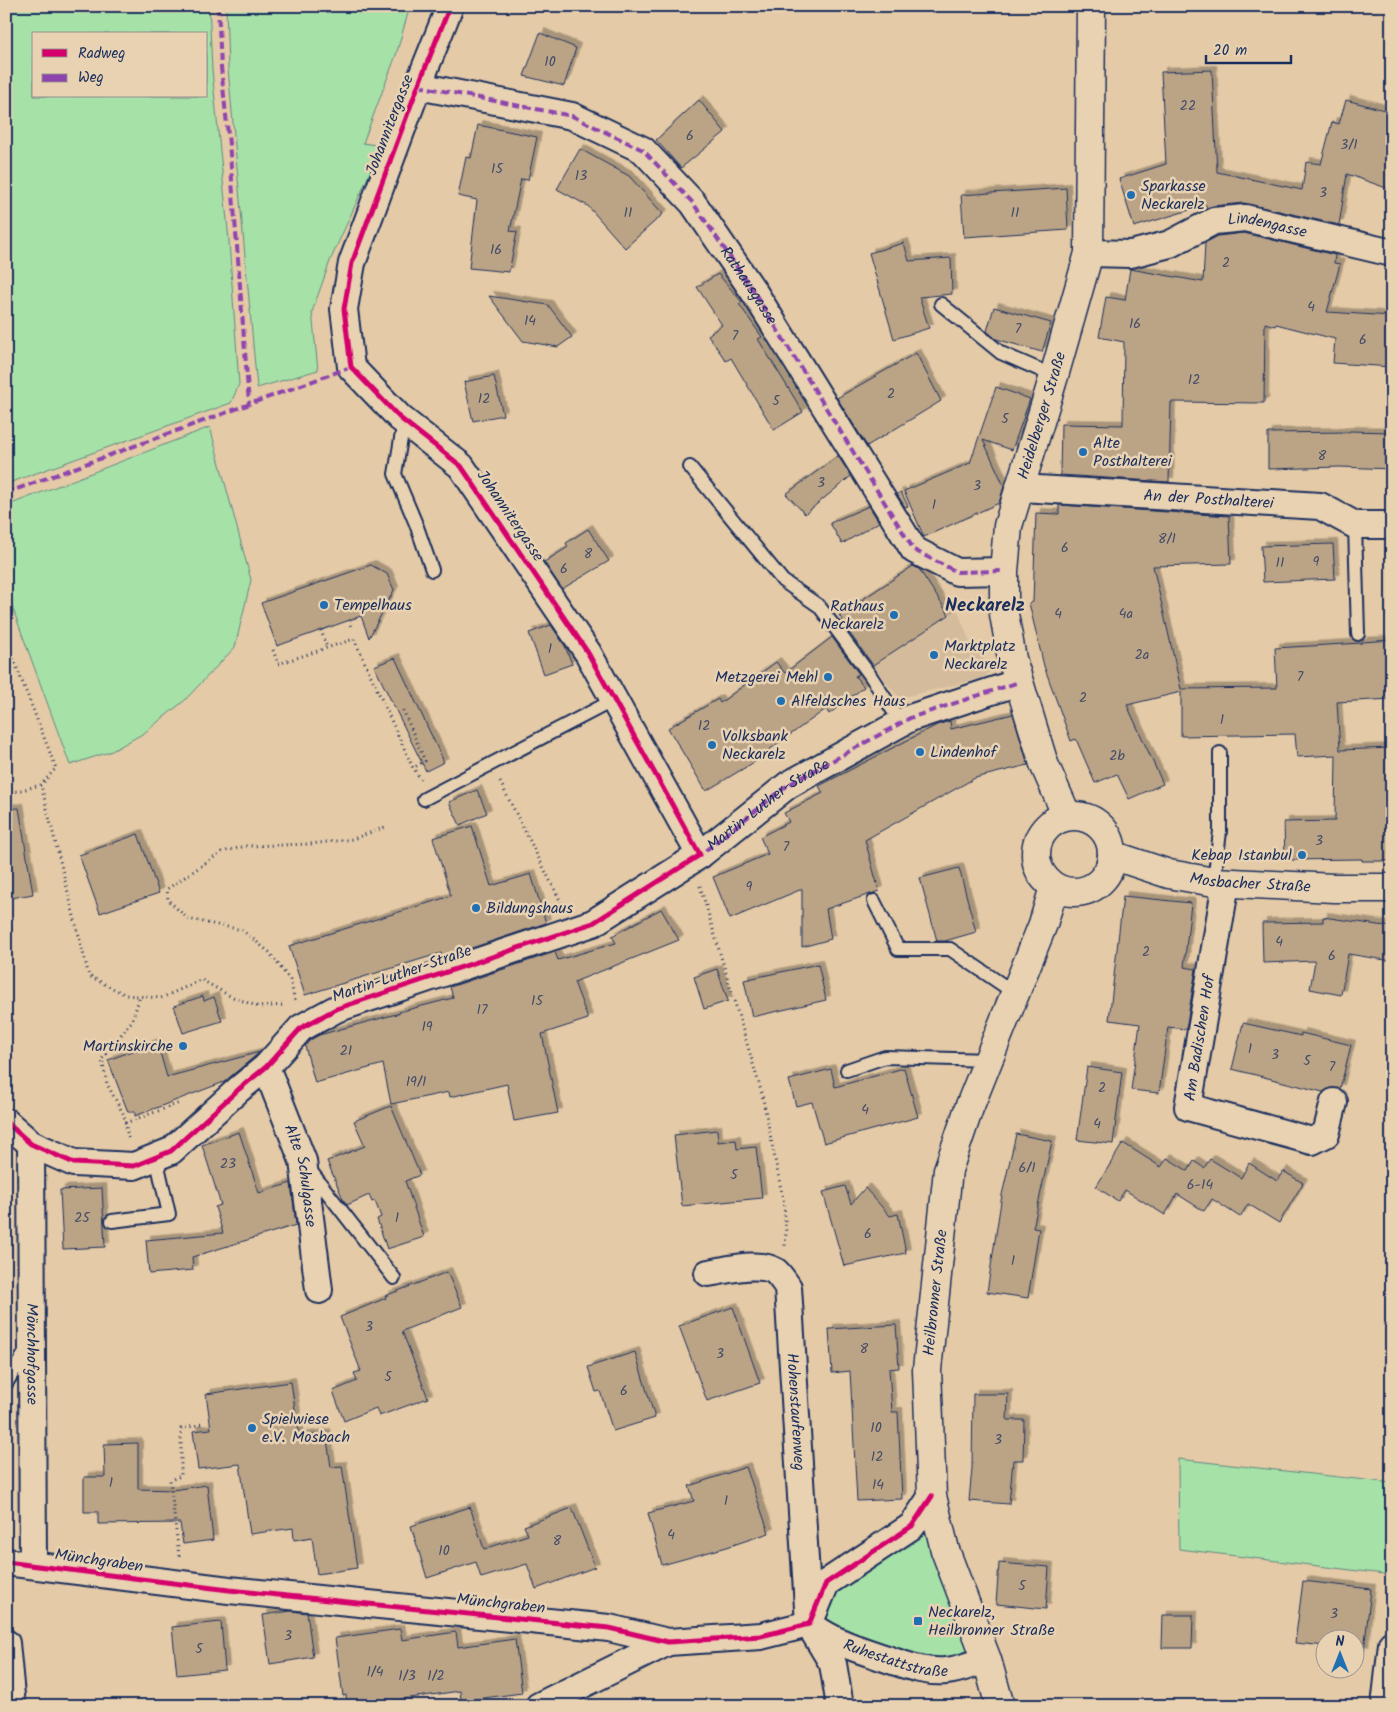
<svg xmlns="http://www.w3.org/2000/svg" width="1398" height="1712" font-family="Kalam,sans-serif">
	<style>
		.built { fill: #d4bb9b }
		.green { fill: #a6e1a7; stroke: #608882; fill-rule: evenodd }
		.building { fill: #bba385; stroke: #1b2f5e; filter: url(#shadow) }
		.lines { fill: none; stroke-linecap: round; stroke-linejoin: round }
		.service-casing { stroke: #1b2f5e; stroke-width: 16 }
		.minor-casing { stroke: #1b2f5e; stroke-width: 30 }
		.tertiary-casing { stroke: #1b2f5e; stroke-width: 31 }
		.path { stroke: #1b2f5e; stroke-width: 3; stroke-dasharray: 1 4; stroke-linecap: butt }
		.service { stroke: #e8d2b1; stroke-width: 12 }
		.minor { stroke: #e8d2b1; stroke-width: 26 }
		.tertiary { stroke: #e8d2b1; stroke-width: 28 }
		.quiet { stroke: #8e44ad; stroke-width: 4; stroke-dasharray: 8 4; stroke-linecap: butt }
		.cycleway-casing { stroke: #e8d2b1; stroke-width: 8 }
		.cycleway { stroke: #d6006c; stroke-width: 5 }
		.poi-dot { fill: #1f6fb2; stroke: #e8d2b1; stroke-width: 2 }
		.labels { text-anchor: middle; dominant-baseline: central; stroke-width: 5; stroke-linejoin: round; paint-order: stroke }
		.number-label { font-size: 14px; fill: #434c68 }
		.street-label { font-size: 16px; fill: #1b2f5e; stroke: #e8d2b1 }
		.poi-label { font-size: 16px; fill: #1b2f5e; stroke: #e8d2b1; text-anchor: start }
		.quarter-label { font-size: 19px; font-weight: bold; fill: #1b2f5e; stroke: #e8d2b1 }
	</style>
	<defs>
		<filter id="shadow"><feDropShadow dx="4.5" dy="-4.5" stdDeviation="0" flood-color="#0004"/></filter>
	</defs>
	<rect width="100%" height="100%" fill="#e4caa6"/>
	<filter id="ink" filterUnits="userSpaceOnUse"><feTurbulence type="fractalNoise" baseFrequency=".02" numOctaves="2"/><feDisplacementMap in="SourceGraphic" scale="10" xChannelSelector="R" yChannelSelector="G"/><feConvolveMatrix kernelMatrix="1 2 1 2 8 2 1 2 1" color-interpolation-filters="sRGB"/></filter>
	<g filter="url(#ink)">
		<!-- built -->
		<path class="built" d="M957,609L971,645L992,668L984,678L899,698L872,665Z"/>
		<!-- green -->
		<g class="green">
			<path d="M6,6H209L212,70L229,241L239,384L231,403L6,484ZM34,34H206V96H34Z"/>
			<path d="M226,6H410L396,55L363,143L382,146L330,261L312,312L318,370L257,388L228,68Z"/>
			<path d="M210,427L251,580L235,647L184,701L144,733L112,751L70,765L6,590V506Z"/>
			<path d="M1178,1459L1392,1483V1575L1179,1549Z"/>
			<path d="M932,1496L987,1660L948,1671L809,1624L826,1583Z"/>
		</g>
		<!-- building -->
		<g class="building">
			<path d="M540,33L576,48L564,86L524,76Z"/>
			<path d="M1212,70L1217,172L1302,190L1306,162L1321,164L1332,122L1339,124L1346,100L1392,112V190L1347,174L1339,225L1244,203L1213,206L1206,208V205L1134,227L1119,179L1166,164L1161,72Z"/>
			<path d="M699,100L725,132L681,168L656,140Z"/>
			<path d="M478,125L537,137L528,180L521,179L510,231L517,232L509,272L469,268L477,200L458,196L466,157L471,158Z"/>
			<path d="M580,149L629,176L663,214L625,248L588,206L557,189Z"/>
			<path d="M1066,188L1068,230L964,237L961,195Z"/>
			<path d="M1244,233L1335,255L1334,263L1340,264L1327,312L1392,316V367L1333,363L1335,339L1276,324L1275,326L1265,323L1264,403L1171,402L1169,482L1060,475L1061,424L1123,425L1124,342L1099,337L1106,297L1125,300L1130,269L1203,282L1205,243L1218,236Z"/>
			<path d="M904,243L909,261L951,258L952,294L919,297L929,328L894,339L869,253Z"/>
			<path d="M718,274L742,302L739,304L762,337L758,339L803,412L774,430L731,358L726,361L708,335L722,325L697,287Z"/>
			<path d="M489,296L548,305L572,337L558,347L523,341Z"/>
			<path d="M994,307L1051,323L1042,352L996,339L987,331Z"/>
			<path d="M916,353L941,401L867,446L837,398Z"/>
			<path d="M494,376L503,415L473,421L464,382Z"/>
			<path d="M996,387L1030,399L1012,450L983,440L1004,486L999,503L924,537L904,491L970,463Z"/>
			<path d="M1350,431L1392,432V469L1340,467L1268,469V433L1349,432Z"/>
			<path d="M838,456L851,476L805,514L786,494Z"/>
			<path d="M901,492L908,506L905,507L897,494Z"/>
			<path d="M1059,505L1229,516L1231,564L1153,566L1181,689L1277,688L1275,648L1362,643V642L1392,640V699L1337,702L1340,750L1392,748V861H1362V859L1285,860L1284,822L1335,821L1336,755L1297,757L1295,734L1181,736V692L1127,705L1163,784L1129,799L1117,774L1095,783L1076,739L1071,741L1044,666L1029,603L1033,602L1036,513L1059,514Z"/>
			<path d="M869,506L879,522L842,544L830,523Z"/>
			<path d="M588,529L609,561L562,589L544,562L568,547L566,543Z"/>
			<path d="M1333,544L1335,579L1263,582L1261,546Z"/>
			<path d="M371,565L387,574L394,590L369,638L361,616L277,646L261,603Z"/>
			<path d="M913,566L919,569L949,615L873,665L845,627L846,626L839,615Z"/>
			<path d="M551,625L565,646L572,664L544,674L529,633Z"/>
			<path d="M832,637L859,674L855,676L864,687L829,714L826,709L755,760L756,761L706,791L668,728L718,699L720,703L776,662L785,673Z"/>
			<path d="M395,658L444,762L426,771L374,666Z"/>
			<path d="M1013,714L1028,765L975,778L865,840L879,891L826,909L831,939L802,947V889L730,919L713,877L768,854L760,837L789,822L784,813L823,793L819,786L937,725L950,721L951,729Z"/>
			<path d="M477,790L487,813L460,825L449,802Z"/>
			<path d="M19,808L33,894L6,899V809Z"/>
			<path d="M472,826L491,886L531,874L546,923L442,958L441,953L305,995L289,946L451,896L433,838Z"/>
			<path d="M138,834L159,893L100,913L79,855Z"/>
			<path d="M959,868L976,932L945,941H937L920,878Z"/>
			<path d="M1123,896L1191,903L1184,967L1196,969L1186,1029L1168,1027L1159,1093L1131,1090L1140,1024L1109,1020Z"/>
			<path d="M661,909L679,940L574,982L588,1019L542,1034L558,1113L514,1121L507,1084L450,1097L449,1092L391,1104L383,1064L315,1083L305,1046L310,1040L319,1035L400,1013L399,1012L453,998L450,987L555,952L558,960L616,943L612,936Z"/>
			<path d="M1323,917L1392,927V961L1348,954L1341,995L1310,989L1315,961L1263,963L1262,923L1323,922Z"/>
			<path d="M818,964L826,1000L752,1017L744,980Z"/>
			<path d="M717,969L728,1001L704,1009L694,977Z"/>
			<path d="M203,996L204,1001L214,997L222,1021L183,1033L174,1006Z"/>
			<path d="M1243,1023L1301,1036V1033L1351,1045L1340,1089L1330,1088L1323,1092L1232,1069Z"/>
			<path d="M157,1042L167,1077L260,1052L224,1082L135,1116V1112H128L108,1060Z"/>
			<path d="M1087,1067L1122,1072L1113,1144L1077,1140Z"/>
			<path d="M904,1068L918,1117L824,1143L812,1102L796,1106L789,1080L831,1069L835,1087Z"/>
			<path d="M391,1106L420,1175L405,1181L424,1237L387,1249L377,1219L381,1217L375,1201L372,1202L369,1195L347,1205L343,1199L327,1161L365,1146L354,1121Z"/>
			<path d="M717,1130L718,1142L736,1140L737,1149L756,1147L762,1198L682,1206L674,1135Z"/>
			<path d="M239,1132L259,1193L291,1183L296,1225L192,1257L193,1270L149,1274L146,1240L223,1233L215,1207L221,1205L202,1145Z"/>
			<path d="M1016,1134L1052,1141L1033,1228L1039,1229L1028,1298L987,1292L1002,1195Z"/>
			<path d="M1123,1143L1161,1167L1167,1158L1188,1171L1194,1161L1204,1168L1210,1159L1241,1178L1249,1163L1277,1181L1283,1171L1303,1183L1279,1223L1248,1204L1240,1217L1212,1199L1204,1211L1177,1194L1165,1215L1125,1190L1118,1201L1096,1187Z"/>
			<path d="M845,1186L851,1204L865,1188L890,1216L898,1214L906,1253L844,1266L823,1192Z"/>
			<path d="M102,1188L105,1247L63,1249L60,1190Z"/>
			<path d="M447,1272L462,1307L402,1331L428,1398L379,1416L376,1408L344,1421L333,1391L357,1381L354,1373L361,1371L340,1317L386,1298L385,1296Z"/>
			<path d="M733,1307L760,1383L707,1401L679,1326Z"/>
			<path d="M896,1325L899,1368L889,1369L892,1412H898L902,1499L857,1501L850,1371L832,1373L829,1329Z"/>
			<path d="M635,1352L655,1418L613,1431L600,1391L596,1392L588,1367Z"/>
			<path d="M291,1382L299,1437L326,1433L331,1467L342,1466L357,1568L317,1574L312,1537L294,1540L293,1528L250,1534L240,1464L198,1469L193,1431L211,1429L206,1394Z"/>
			<path d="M973,1394H1008L1007,1420H1024L1023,1460H1013L1009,1504L969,1501L972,1468Z"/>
			<path d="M138,1443V1489L173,1490L207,1485L213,1540L183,1544L180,1523L98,1524V1512H84V1477H105L104,1444Z"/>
			<path d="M746,1467L769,1533L727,1547L662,1565L648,1513L694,1501L689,1486Z"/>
			<path d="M470,1507L484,1549L528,1535L524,1526L572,1508L595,1567L536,1589L527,1564L481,1578L476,1562L427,1578L411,1526Z"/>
			<path d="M999,1563L1049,1567L1046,1609L996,1604Z"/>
			<path d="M1303,1581L1371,1589L1364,1651L1356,1650V1640H1326V1646L1295,1643Z"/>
			<path d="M291,1611L307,1613L313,1657L270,1664L263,1615Z"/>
			<path d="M1163,1615H1193L1192,1648H1162Z"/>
			<path d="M221,1622L225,1670L177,1675L172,1627Z"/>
			<path d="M400,1629L402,1640L456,1632L458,1647L515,1639L522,1693L461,1701L460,1691L374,1703V1706H347L346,1695L343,1696L335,1638Z"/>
		</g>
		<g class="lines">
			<defs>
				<g id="service">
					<path d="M941,304L1001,353L1054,376"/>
					<path d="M404,421L395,474L416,524L432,570"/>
					<path d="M690,467L783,581L819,606L870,675L901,723"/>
					<path d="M1355,525L1358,634"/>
					<path d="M424,799L614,700"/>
					<path d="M1214,882L1220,831V753"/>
					<path d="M874,901L898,949H950L1016,994"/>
					<path d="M847,1070L885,1057L989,1060"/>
					<path d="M309,1169L394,1278"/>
					<path d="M112,1221L169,1214L156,1157"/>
					<path d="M6,1384L27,1349"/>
				</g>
				<g id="minor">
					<path d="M450,6L418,86L352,263L344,309L351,367L400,418L461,466L588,653L700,855"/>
					<path d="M418,86L572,116L643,150L693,203L754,292L914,550L957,572L1004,571"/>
					<path id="s1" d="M1089,253L1131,254L1170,244L1214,221L1245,218L1392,253"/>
					<path id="s2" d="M1021,488L1320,506L1355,525H1392"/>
					<path d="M1226,883L1188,1107L1312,1141L1326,1134L1334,1102"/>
					<path id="s3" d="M266,1067L303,1161L319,1290"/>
					<path d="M6,1122L31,1144L74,1163L134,1166L171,1151L239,1089L266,1067L301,1028L336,1009L593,923L700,855L788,785L910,718L1019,682"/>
					<path id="s4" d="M31,1144L33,1565"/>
					<path id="s5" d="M708,1273C727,1270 759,1261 775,1271C780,1275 784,1282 788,1287L809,1624L833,1664L840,1706"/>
					<path d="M6,1562L229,1590L609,1628L668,1642L761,1636L809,1624L826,1583L912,1526L932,1496"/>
					<path id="s6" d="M812,1626C837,1644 861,1650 890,1660C908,1666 927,1673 946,1671C960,1670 974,1663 987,1660"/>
					<path d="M6,1643L12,1706"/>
					<path d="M539,1706L668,1642"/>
					<path d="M1385,1706L1392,1644"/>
				</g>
				<g id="tertiary">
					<path id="s7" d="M1067,816L1044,764L1012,659L1004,614V571L1008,526L1054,376L1089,253L1091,6"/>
					<circle cx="1074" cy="854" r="38"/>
					<path id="s8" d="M1112,855L1169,874L1214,882L1334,888H1392"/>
					<path id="s9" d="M1000,1706L987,1660L945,1550L932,1496L927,1370L948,1170L969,1108L1043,924L1054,887"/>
				</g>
			</defs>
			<!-- service casing -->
			<use href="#service" class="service-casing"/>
			<!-- minor casing -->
			<use href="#minor" class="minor-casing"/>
			<!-- tertiary casing -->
			<use href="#tertiary" class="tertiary-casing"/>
			<!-- path -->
			<g class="path">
				<path d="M349,620L351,627"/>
				<path d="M321,630L327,648"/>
				<path d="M6,640L56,768L41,785"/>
				<path d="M273,650L278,664L354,639L413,768L421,779"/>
				<path d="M403,710L425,761L413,768"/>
				<path d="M500,782L563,906"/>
				<path d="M6,794L41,785L89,976L126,995L161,998L202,980L230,996L259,1007L285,1005"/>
				<path d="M700,886L762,1094L784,1204L786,1233L785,1246"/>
				<path d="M295,1000L290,980L269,952L242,930L188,919L168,900L167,889L222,852L246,846L310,844L353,839L388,826"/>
				<path d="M125,1123L180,1103"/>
				<path d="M128,1138L124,1115L107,1084L102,1059L132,1021L140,996"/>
				<path d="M179,1556L170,1480L181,1476V1429L202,1424"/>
			</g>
			<!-- service -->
			<use href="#service" class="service"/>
			<!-- minor -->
			<use href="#minor" class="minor"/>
			<!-- tertiary -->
			<use href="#tertiary" class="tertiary"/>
			<!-- quiet -->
			<g class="quiet">
				<path d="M218,6L221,67L230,154L249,404"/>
				<path id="s10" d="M418,86L572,116L643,150L693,203L754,292L914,550L957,572L1004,571"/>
				<path d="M6,493L351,367"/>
				<path id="s11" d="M696,858L788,785L901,723L910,718L1019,682"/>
			</g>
			<defs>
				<g id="cycleway">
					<path d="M6,1122L31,1144L74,1163L134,1166L171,1151L239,1089L266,1067L301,1028L336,1009L593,923L700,855L588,653L461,466L400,418L351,367L344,309L352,263L418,86L450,6"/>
					<path d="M6,1562L229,1590L609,1628L668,1642L761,1636L809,1624L826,1583L912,1526L932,1496"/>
				</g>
			</defs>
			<!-- cycleway casing -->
			<use href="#cycleway" class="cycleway-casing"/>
			<!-- cycleway -->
			<use href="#cycleway" class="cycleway"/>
		</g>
	</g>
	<!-- markers -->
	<g class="poi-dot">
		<circle cx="1131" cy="195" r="5"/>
		<circle cx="1083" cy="452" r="5"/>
		<circle cx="324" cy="605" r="5"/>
		<circle cx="894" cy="615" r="5"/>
		<circle cx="934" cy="655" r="5"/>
		<circle cx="828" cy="677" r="5"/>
		<circle cx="781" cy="701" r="5"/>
		<circle cx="712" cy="745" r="5"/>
		<circle cx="920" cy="752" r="5"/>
		<circle cx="1302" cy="855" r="5"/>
		<circle cx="476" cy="908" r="5"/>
		<circle cx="183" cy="1046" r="5"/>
		<circle cx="252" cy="1428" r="5"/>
		<rect x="913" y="1616" width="10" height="10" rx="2.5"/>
	</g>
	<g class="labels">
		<!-- number labels -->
		<g class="number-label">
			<text x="550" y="62">10</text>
			<text x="1188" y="106">22</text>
			<text x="690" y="136">6</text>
			<text x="1349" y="145">3/1</text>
			<text x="497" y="169">15</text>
			<text x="581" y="176">13</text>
			<text x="1323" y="193">3</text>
			<text x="628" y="213">11</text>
			<text x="1015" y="213">11</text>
			<text x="496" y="250">16</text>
			<text x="1226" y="263">2</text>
			<text x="1311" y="307">4</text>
			<text x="530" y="321">14</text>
			<text x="1135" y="324">16</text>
			<text x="1018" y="329">7</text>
			<text x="735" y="336">7</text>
			<text x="1363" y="340">6</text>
			<text x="1194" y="380">12</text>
			<text x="891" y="394">2</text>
			<text x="484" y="399">12</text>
			<text x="776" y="401">5</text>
			<text x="1005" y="419">5</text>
			<text x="1322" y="456">8</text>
			<text x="821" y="483">3</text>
			<text x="977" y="486">3</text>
			<text x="934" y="505">1</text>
			<text x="1167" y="539">8/1</text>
			<text x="1065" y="548">6</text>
			<text x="588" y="554">8</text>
			<text x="1316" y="562">9</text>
			<text x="1280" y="563">11</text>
			<text x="564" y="569">6</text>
			<text x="1058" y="614">4</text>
			<text x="1126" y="614">4a</text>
			<text x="550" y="649">1</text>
			<text x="1142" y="655">2a</text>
			<text x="1300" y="677">7</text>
			<text x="1083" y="698">2</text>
			<text x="1222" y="720">1</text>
			<text x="704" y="726">12</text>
			<text x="1117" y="756">2b</text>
			<text x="1319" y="841">3</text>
			<text x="786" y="847">7</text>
			<text x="749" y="887">9</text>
			<text x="1279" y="942">4</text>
			<text x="1146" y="952">2</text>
			<text x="1332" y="956">6</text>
			<text x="537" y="1001">15</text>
			<text x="482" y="1010">17</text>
			<text x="427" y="1027">19</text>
			<text x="1250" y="1049">1</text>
			<text x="346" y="1051">21</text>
			<text x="1275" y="1055">3</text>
			<text x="1307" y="1061">5</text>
			<text x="1332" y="1067">7</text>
			<text x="416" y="1082">19/1</text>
			<text x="1102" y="1088">2</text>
			<text x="865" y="1110">4</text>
			<text x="1097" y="1124">4</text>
			<text x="228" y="1164">23</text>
			<text x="1027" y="1168">6/1</text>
			<text x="734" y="1175">5</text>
			<text x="1200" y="1185">6-14</text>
			<text x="82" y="1218">25</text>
			<text x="397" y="1218">1</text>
			<text x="868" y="1234">6</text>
			<text x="1013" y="1261">1</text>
			<text x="369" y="1327">3</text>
			<text x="864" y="1349">8</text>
			<text x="720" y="1354">3</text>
			<text x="388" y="1377">5</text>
			<text x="624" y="1391">6</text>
			<text x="876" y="1428">10</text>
			<text x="998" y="1440">3</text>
			<text x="877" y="1457">12</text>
			<text x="111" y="1483">1</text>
			<text x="878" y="1485">14</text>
			<text x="726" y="1501">1</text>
			<text x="671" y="1535">4</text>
			<text x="557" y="1541">8</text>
			<text x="444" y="1551">10</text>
			<text x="1022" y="1586">5</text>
			<text x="1334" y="1614">3</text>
			<text x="288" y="1636">3</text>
			<text x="199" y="1649">5</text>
			<text x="375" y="1672">1/4</text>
			<text x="407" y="1676">1/3</text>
			<text x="436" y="1676">1/2</text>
		</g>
		<!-- street labels -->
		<g class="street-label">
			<text transform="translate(390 125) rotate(-69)">Johannitergasse</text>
			<text stroke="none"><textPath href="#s1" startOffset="186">Lindengasse</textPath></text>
			<text stroke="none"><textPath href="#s10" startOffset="408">Rathausgasse</textPath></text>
			<text stroke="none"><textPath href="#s7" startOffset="416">Heidelberger Straße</textPath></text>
			<text stroke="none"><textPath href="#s2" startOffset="188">An der Posthalterei</textPath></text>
			<text transform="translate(510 516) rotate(56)">Johannitergasse</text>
			<text stroke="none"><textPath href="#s11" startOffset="90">Martin-Luther-Straße</textPath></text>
			<text stroke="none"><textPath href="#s8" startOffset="142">Mosbacher Straße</textPath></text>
			<text transform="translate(402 974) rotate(-19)">Martin-Luther-Straße</text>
			<text transform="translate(1200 1038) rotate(-81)">Am Badischen Hof</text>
			<text stroke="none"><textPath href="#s3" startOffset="115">Alte Schulgasse</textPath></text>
			<text stroke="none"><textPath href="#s9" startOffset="425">Heilbronner Straße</textPath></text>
			<text stroke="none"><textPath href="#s4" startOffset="210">Mönchhofgasse</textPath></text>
			<text stroke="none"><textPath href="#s5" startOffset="214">Hohenstaufenweg</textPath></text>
			<text transform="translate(99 1561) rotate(8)">Münchgraben</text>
			<text transform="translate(501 1604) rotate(6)">Münchgraben</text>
			<text stroke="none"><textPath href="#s6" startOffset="91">Ruhestattstraße</textPath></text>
		</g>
		<!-- poi labels -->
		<g class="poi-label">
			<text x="1141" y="186">Sparkasse<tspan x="1141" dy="18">Neckarelz</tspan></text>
			<text x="1093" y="443">Alte<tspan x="1093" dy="18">Posthalterei</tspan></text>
			<text x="334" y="605">Tempelhaus</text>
			<text x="884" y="606" text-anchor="end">Rathaus<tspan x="884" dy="18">Neckarelz</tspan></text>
			<text x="944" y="646">Marktplatz<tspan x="944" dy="18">Neckarelz</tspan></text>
			<text x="818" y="677" text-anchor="end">Metzgerei Mehl</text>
			<text x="791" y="701">Alfeldsches Haus</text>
			<text x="722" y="736">Volksbank<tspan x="722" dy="18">Neckarelz</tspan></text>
			<text x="930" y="752">Lindenhof</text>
			<text x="1292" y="855" text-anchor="end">Kebap Istanbul</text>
			<text x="486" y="908">Bildungshaus</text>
			<text x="173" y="1046" text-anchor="end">Martinskirche</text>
			<text x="262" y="1419">Spielwiese<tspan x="262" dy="18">e.V. Mosbach</tspan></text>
			<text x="928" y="1612">Neckarelz,<tspan x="928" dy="18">Heilbronner Straße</tspan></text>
		</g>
		<!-- quarter labels -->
		<g class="quarter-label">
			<text x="985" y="606">Neckarelz</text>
		</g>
	</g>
	<!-- margin -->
	<rect width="1398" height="1712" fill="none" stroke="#e8d2b1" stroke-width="25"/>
	<rect x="12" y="12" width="1373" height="1687" fill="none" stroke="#1b2f5e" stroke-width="2" filter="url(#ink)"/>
	<!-- legend -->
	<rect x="32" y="32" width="175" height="65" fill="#e8d2b1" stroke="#969190"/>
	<rect x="42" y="49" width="25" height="8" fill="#d6006c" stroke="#969190"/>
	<text x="78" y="58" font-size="15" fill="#1b2f5e">Radweg</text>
	<rect x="42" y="74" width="25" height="8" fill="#8e44ad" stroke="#969190"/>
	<text x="78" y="82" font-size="15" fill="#1b2f5e">Weg</text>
	<!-- north arrow -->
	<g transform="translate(1340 1654)"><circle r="24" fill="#e8d2b1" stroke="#969190"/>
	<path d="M0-4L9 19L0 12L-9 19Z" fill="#1f6fb2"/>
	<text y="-8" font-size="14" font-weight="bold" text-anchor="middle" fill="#1b2f5e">N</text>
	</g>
	<!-- scale -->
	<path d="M1206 55v8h85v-8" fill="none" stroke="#1b2f5e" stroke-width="2.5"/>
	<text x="1213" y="55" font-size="15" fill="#1b2f5e" stroke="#e8d2b1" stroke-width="4" paint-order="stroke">20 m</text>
</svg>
